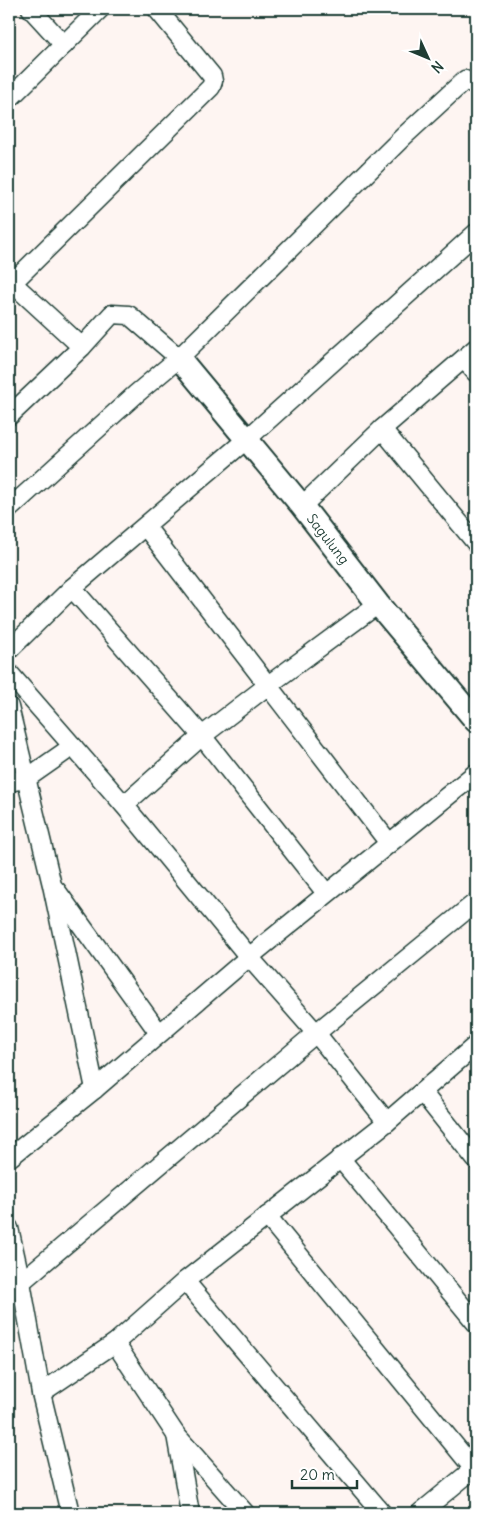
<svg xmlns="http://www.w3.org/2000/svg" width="485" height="1522" font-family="Delius,sans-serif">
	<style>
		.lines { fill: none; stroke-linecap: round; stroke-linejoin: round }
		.minor-casing { stroke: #1f3d34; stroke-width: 21 }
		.tertiary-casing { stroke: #1f3d34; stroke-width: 26 }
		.minor { stroke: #fff; stroke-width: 18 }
		.tertiary { stroke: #fff; stroke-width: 22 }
		.labels { text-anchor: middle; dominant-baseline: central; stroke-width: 4; stroke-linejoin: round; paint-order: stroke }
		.street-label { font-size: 14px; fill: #1f3d34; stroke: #fff }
	</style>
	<rect width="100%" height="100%" fill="#fef5f2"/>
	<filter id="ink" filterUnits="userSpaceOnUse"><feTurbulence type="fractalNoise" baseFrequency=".02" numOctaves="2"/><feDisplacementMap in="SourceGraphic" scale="10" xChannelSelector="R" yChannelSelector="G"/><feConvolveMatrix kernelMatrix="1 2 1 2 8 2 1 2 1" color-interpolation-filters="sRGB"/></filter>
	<g filter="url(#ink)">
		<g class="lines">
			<defs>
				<g id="minor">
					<path d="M31,9L64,45"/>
					<path d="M9,99L100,9"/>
					<path d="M9,280L82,347L112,314L129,315L179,358"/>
					<path d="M9,286L211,87L213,81L212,76L157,9"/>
					<path d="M464,359L476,373"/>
					<path d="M9,416L82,347"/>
					<path d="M382,429L476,543"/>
					<path d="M302,506L382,429L476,348"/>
					<path d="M9,509L136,394L179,358L404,136L465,80L476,85"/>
					<path d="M146,527L389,843"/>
					<path d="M72,588L202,736L326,893"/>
					<path d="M9,650L72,588L247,439L476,233"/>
					<path d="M9,673L124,805L249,957L316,1033L387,1122"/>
					<path d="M9,707L52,885L95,1089"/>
					<path d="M9,782L26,779L73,746"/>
					<path d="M124,805L202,736L267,686L378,604"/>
					<path d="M56,890L159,1033"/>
					<path d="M422,1092L476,1160"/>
					<path d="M9,1158L95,1089L249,957L476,773"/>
					<path d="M340,1158L476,1323"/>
					<path d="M267,1216L474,1469"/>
					<path d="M9,1228L21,1282L41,1393L70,1513"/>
					<path d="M185,1281L382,1513"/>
					<path d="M21,1282L316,1033L476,902"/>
					<path d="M115,1343L176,1435L245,1513"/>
					<path d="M41,1393L115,1343L185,1281L387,1122L476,1045"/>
					<path d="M176,1435L190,1513"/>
					<path d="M420,1513L476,1467"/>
				</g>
				<path id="tertiary" d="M179,358L302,506L378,604L476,721"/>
			</defs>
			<!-- minor casing -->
			<use href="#minor" class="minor-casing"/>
			<!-- tertiary casing -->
			<use href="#tertiary" class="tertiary-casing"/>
			<!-- minor -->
			<use href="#minor" class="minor"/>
			<!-- tertiary -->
			<use href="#tertiary" class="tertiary"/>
		</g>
	</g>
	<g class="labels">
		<!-- street labels -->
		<g class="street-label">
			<text transform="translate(328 539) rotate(52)">Sagulung</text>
		</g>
	</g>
	<!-- margin -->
	<rect width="485" height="1522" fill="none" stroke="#fff" stroke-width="30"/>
	<rect x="15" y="15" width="455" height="1492" fill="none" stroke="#1f3d34" stroke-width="2" filter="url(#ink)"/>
	<!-- north arrow -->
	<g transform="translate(428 58) rotate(134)" stroke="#ffffff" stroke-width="4" paint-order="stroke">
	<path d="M0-4L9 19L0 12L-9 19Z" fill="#1f3d34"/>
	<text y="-8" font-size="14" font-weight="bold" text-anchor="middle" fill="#1f3d34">N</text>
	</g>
	<!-- scale -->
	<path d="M292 1480v8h65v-8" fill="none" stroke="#1f3d34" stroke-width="2.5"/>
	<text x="300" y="1480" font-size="15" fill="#1f3d34" stroke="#ffffff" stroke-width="4" paint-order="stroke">20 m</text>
</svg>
